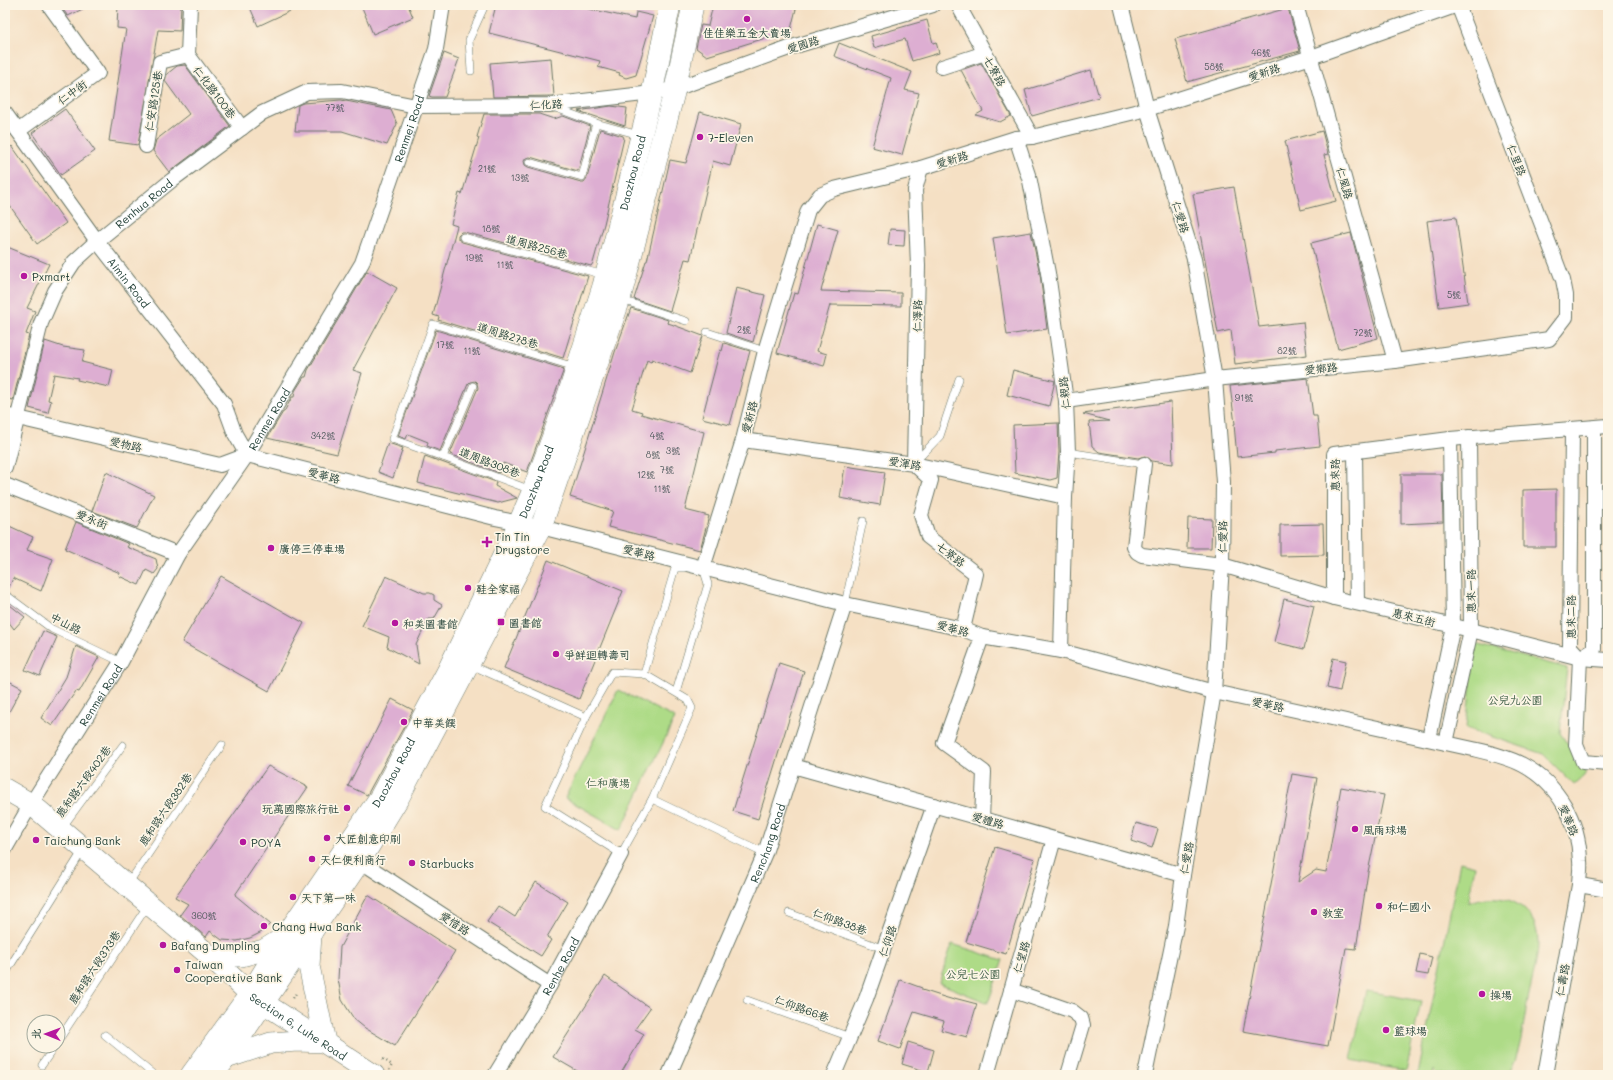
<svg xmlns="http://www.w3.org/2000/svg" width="1613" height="1080" font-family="Mali,'LXGW WenKai TC',sans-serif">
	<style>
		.green { fill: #aedb87; stroke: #668c5e }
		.building { fill: #ddaed2 }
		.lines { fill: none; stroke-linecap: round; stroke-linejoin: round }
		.lane-casing { stroke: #6a7666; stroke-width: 8 }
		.street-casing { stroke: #6a7666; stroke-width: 16 }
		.secondary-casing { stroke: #6a7666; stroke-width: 22 }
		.path { stroke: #6a7666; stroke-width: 2.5; stroke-dasharray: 1 3; stroke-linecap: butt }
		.lane { stroke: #fff; stroke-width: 7 }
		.street { stroke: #fff; stroke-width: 14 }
		.secondary { stroke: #fff; stroke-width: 21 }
		.poi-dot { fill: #b5179e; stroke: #fcf5e5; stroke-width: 1.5 }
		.labels { text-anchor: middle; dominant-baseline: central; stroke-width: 3.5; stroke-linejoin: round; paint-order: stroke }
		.number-label { font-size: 9px; fill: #4e595c }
		.poi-label { font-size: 11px; fill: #1f3d34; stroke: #fcf5e5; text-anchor: start }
		.street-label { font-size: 11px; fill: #1f3d34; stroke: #fcf5e5 }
		.park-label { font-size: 11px; fill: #3c5d45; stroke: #fcf5e5 }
	</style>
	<rect width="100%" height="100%" fill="#fcf5e5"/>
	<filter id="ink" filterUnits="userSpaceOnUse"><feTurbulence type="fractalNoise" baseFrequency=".025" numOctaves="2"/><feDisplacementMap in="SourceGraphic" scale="8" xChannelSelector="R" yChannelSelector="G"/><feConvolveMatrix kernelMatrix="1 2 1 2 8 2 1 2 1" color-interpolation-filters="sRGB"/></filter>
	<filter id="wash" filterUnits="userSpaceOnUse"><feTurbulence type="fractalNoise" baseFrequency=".012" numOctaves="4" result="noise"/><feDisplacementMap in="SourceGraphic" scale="16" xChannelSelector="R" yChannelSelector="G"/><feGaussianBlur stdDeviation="0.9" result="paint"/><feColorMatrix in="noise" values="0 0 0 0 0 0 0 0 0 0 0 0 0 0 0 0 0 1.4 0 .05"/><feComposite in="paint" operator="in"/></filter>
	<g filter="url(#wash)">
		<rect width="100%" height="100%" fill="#f5e0c4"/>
		<!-- green -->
		<g class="green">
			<path d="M1475,644L1567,668L1560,733L1587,773L1574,785L1543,754L1466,728Z"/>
			<path d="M618,690L675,718L621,830L565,798Z"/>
			<path d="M1460,862L1475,866L1468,903C1500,889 1537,903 1538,942C1538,962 1530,986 1527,1005C1522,1029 1521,1056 1507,1075H1437L1434,1070L1433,1075H1418Z"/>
			<path d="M952,944L1003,960L988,1003L939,983Z"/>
			<path d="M1366,991L1421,1001L1406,1071L1351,1060Z"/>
		</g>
		<g id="blocks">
			<!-- building -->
			<g class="building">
				<path d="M59,5H91L68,16Z"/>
				<path d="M118,5H181L180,31L158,30L138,145L109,141L126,29L117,28Z"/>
				<path d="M249,5H303L258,26Z"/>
				<path d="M361,5H408L413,17L373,34Z"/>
				<path d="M496,5H571L635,19L636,12L653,16L636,75L626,78L619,75L620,73L598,67L600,61L489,33Z"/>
				<path d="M713,5H797L790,33L785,32L707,56L696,48L701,25L708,26Z"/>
				<path d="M1288,8L1300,51L1187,82L1175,39Z"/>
				<path d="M927,20L933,43L936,42L939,53L912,61L905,39L874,48L871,36Z"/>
				<path d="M839,43L912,72L905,90L919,93L902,155L872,147L891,78L834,56Z"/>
				<path d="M444,53L459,59L445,97H432L429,96Z"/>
				<path d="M551,58L554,96L493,97L490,63Z"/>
				<path d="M981,63L1011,116L1000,122L976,115L983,111L961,70Z"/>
				<path d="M185,65L230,126L169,172L153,151L156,140L189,114L165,81L167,74L177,66Z"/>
				<path d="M1091,70L1099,97L1032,116L1025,90Z"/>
				<path d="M341,100L391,110L397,124L387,145L342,131H295L298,105L303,103Z"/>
				<path d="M611,106L627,108L625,126L578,111Z"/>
				<path d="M65,109L95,151L61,175L32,133Z"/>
				<path d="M700,112L741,124L730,166L713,161L690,260L685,259L670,311L634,299L646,261H647L670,160L686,163Z"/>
				<path d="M484,114H539L554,119L563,116L590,126L578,171L530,157L526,158L524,161L525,165L528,167L581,182H584L587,178L600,129L623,136L624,138L604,224L593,263L591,266L464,232H461L458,235V239L462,242L588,276L563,358L438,320L439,317L433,315L457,226L451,224L459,193L462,194L479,138L477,137Z"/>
				<path d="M1322,131L1328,154L1324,155L1336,201L1301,210L1285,141Z"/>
				<path d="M12,146L66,223L37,244L5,199V152Z"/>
				<path d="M1234,187L1259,327L1303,322L1307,355L1235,364L1231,330L1218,333L1193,194Z"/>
				<path d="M1456,217L1468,303L1439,307L1427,221Z"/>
				<path d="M817,224L838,230L821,291L901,293V306L830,305L817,351L827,354L824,366L777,353L794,293L798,294Z"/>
				<path d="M890,229L905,230L904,246L888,245Z"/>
				<path d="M1031,232L1040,274L1047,329L1007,335L993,238Z"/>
				<path d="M1351,233L1378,338L1338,349L1311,243Z"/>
				<path d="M5,246L49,264L27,308L35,311L26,334L29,335L13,400L5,398Z"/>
				<path d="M367,271L397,288L353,370L362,373L337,454L267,438L283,412H284L292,397H294L295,391L304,377H306L308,370Z"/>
				<path d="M736,288L765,295L753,342L726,333Z"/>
				<path d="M631,308L668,320L667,323L671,324L703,336L690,373L652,359L651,362L647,360L632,409L642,412L641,414L704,432L685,510L709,516L700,550L608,527L613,511L570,497L615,352Z"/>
				<path d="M436,330L564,369L527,472L503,463L499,473L450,454L478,388L477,383L475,381L470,382L468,384L440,451L427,446L428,442L408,434L406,439L398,436Z"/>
				<path d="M45,341L63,347L85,350L82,362L113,370L109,387L77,380L78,378L54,374L48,400L51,401L48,413L29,408Z"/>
				<path d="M724,343L750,351L730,425L702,418L720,350L722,351Z"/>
				<path d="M1013,370L1055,381L1049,406L1007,395Z"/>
				<path d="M1308,378L1313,416H1317L1320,446L1275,451V453L1237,457L1234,424H1235L1230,386Z"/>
				<path d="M1171,402L1173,464L1152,461L1145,456L1138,458L1099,452L1092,446L1089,422L1109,421L1083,414Z"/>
				<path d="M1058,423L1059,452L1057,478L1050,480L1015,473L1013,425Z"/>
				<path d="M388,443L403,448L393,478L378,472Z"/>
				<path d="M425,456L496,482L495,486L517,498L498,503L418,483Z"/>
				<path d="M845,466L885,472L880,505L840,498Z"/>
				<path d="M106,472L154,495L137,528L92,511Z"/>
				<path d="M1401,474H1442L1443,522L1401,524Z"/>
				<path d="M1556,489V547H1523V490Z"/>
				<path d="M1188,518L1212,519L1211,548H1187Z"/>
				<path d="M76,522L129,544L127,547L156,559L158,569L154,574L146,570L139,585L119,576L120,573L65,549Z"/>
				<path d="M5,524L33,537L27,550L53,559L41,591L13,578L8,590L5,589Z"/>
				<path d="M1323,524L1324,555L1280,556V525Z"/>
				<path d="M548,560L623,591L579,699L504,668Z"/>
				<path d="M221,576L304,623L269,691L182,642Z"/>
				<path d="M386,576L424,593H430L434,595V600L442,605L434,619H428L416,645L419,664L387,647L389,637L362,626Z"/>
				<path d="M1284,599L1314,606L1304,649L1274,642Z"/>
				<path d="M5,601L25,617L14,629L5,617Z"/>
				<path d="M43,631L57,637L40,676L25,670Z"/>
				<path d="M76,646L99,657L79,692L76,691L52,726L41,718L66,677Z"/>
				<path d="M1333,658L1346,661L1340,691L1327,688Z"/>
				<path d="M779,663L804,671L758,819L733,811Z"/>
				<path d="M5,679L22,688L5,719Z"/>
				<path d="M392,699L413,710L367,795L348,786Z"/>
				<path d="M268,766L308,787L235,895L270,924L262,932L250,938L237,941L222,940L210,931L206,937L180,915L188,904L175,897Z"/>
				<path d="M1292,774L1317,778L1298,882L1316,870L1326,872L1341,787L1384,795L1368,872L1356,949L1346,948L1328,1046L1243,1031Z"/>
				<path d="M1136,823L1158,829L1152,848L1131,841Z"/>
				<path d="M995,847L1035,859L1006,954L966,942Z"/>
				<path d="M536,882L568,902L547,937L551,940L541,956L487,922L498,906L515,917Z"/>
				<path d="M368,895L455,951L395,1046L365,1028L354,1019L342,1000L338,979L340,947Z"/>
				<path d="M1420,954L1432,957L1428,975L1416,973Z"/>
				<path d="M605,976L650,1008L635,1029L644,1034L620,1075H584L553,1057Z"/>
				<path d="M900,980L922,988V990L944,997L954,1000V998L977,1004L967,1037L941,1030L944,1021L914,1012L900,1049L878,1041Z"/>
				<path d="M908,1042L934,1050L928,1072L902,1064Z"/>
			</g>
		</g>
	</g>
	<g filter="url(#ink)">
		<use href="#blocks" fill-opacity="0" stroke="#6a7666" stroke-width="1"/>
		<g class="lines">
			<defs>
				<g id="lane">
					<path d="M471,71L469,40L485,5"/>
					<path d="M553,107L596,123"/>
					<path d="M529,162L582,177L596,123L639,135"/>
					<path d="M463,237L604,275"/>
					<path d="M622,300L686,321"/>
					<path d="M707,332L765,351"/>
					<path d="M473,386L443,457L531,490"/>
					<path d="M1068,452L1144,464"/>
					<path d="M443,457L392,439L433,324L575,367"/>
					<path d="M915,462L940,436L959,379"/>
					<path d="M5,594L52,629L121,662"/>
					<path d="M845,604L863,521"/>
					<path d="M471,665L586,717"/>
					<path d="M612,672L644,674L688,700L692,708L652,799L621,854L545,806L586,717Z"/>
					<path d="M644,674L675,568H684"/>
					<path d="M676,692L708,584L703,568"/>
					<path d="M652,799L765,853"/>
					<path d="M62,828L123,745"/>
					<path d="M128,884L222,745"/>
					<path d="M789,913L884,949"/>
					<path d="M5,974L83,850"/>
					<path d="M747,1000L850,1037"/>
					<path d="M105,1035L154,1075"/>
					<path d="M58,1041L148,905"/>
					<path d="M42,1065L55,1046"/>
				</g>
				<g id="street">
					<path d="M958,5L1032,137"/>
					<path d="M1121,5L1147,109L1194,259L1215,379L1223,482L1222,565L1214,692L1183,875L1176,926L1145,1075"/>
					<path d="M1296,5L1395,361"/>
					<path d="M188,55L242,128"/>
					<path d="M188,55L190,5"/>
					<path d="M942,67L985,53"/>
					<path id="s1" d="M5,113L97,241L224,404L235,434L247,455"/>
					<path d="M18,131L98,73L49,5"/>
					<path d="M1016,138L1030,181L1048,273L1066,401L1068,452L1065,497L1061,651"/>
					<path d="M146,146L160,62L188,55"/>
					<path d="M921,168L915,190L918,266L914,464L931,480L921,515L928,537L976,574L963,629"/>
					<path d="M1066,401L1215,379L1395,361L1549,339L1566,317V295L1563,280L1458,5"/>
					<path d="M5,415L220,465L247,455"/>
					<path d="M1572,429L1570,647L1580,658"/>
					<path d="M743,440L914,464L1065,497"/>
					<path d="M1355,452L1357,603"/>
					<path d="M247,455L495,518L541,527L845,604L963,629L982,637L1061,651L1214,692L1473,749C1490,753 1508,757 1523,765C1558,784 1579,821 1580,861C1581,869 1579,877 1579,885L1545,1075"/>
					<path d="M1144,464L1134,547L1137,552L1142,555L1222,565L1334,598L1471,630L1580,658L1608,660"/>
					<path id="s2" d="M5,468L41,323L55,291L74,262L97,241L172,180L262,113L307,92L342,91L416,106L549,105L652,93L675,89L792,47L933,5"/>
					<path d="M5,485L178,554"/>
					<path d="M703,568L743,440L765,351L808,210L820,195L834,189L921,168L1016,138L1032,137L1147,109L1311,57L1458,5"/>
					<path d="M1334,598V454L1450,439L1608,426"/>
					<path d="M1580,658L1594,649V428"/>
					<path d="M1580,658L1576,745L1583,762L1608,764"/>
					<path d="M1429,739L1453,626L1450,439"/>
					<path d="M1446,743L1471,630L1469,437"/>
					<path d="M793,766L1183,875"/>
					<path d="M982,819L984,772L944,743L982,637"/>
					<path id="s3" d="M5,849L31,804L121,662L178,554L247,455L362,263L436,49L443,5"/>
					<path d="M360,861L550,985"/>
					<path d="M1579,885L1608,890"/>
					<path d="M1011,990L1072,1011L1081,1018L1083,1025L1068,1075"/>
					<path id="s4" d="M495,1075L550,985L621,854"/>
					<path id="s5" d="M669,1075L765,853L845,604"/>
					<path d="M834,1075L866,999L934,805"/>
					<path d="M987,1075L1054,839"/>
				</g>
				<g id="secondary">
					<path id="s6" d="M5,789L31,804L210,956L250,994L374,1075"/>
					<path d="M210,956H241L264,950L283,938"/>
					<path d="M226,1058L271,1043L297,1041L325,1042L309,966L311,935"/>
					<path id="s7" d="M191,1075L250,994L285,937L380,797L447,672L519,523L533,490L567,398L603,286L652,93L670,5"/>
					<path d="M213,1075L226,1058L360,861L398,799L541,527L620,299L675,89L693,5"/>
				</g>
			</defs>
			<!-- lane casing -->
			<use href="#lane" class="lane-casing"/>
			<!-- street casing -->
			<use href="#street" class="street-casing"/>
			<!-- secondary casing -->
			<use href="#secondary" class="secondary-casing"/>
			<!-- path -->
			<g class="path">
				<path d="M293,998L297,992"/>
				<path d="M383,1059L392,1065L389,1070"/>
			</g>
			<!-- lane -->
			<use href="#lane" class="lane"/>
			<!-- street -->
			<use href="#street" class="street"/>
			<!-- secondary -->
			<use href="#secondary" class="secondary"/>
		</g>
	</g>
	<!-- markers -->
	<g class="poi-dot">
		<circle cx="747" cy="19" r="4"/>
		<circle cx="700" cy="137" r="4"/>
		<circle cx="24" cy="276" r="4"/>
		<path d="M485 536h4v4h4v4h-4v4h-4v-4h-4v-4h4z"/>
		<circle cx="271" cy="548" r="4"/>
		<circle cx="468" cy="588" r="4"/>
		<rect x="497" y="618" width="8" height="8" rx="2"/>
		<circle cx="395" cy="623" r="4"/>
		<circle cx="556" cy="654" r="4"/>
		<circle cx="404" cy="722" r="4"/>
		<circle cx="347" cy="808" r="4"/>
		<circle cx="1355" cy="829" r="4"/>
		<circle cx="327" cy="838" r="4"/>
		<circle cx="36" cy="840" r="4"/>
		<circle cx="243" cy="842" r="4"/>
		<circle cx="312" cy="859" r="4"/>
		<circle cx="412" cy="863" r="4"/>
		<circle cx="293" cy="897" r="4"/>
		<circle cx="1379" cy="906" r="4"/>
		<circle cx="1314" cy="912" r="4"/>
		<circle cx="264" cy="926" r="4"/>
		<circle cx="163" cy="945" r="4"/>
		<circle cx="177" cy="970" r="4"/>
		<circle cx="1482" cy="994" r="4"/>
		<circle cx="1386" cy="1030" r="4"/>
	</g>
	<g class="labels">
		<!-- number labels -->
		<g class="number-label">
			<text x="1261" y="52">46號</text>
			<text x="1214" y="66">58號</text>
			<text x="335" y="107">77號</text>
			<text x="487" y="168">21號</text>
			<text x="520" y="177">13號</text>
			<text x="491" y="228">18號</text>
			<text x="474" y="257">19號</text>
			<text x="505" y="264">11號</text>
			<text x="1454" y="294">5號</text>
			<text x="744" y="329">2號</text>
			<text x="1363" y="332">72號</text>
			<text x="445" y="344">17號</text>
			<text x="472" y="350">11號</text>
			<text x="1287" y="350">82號</text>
			<text x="1244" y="397">91號</text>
			<text x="323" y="435">342號</text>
			<text x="657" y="435">4號</text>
			<text x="673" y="450">3號</text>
			<text x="653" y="454">8號</text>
			<text x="667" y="469">7號</text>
			<text x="646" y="474">12號</text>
			<text x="662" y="488">11號</text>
			<text x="204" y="915">360號</text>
		</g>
		<!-- poi labels -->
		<g class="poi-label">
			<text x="747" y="32" text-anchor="middle">佳佳樂五金大賣場</text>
			<text x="708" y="137">7-Eleven</text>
			<text x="32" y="276">Pxmart</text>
			<text x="495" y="536">Tin Tin<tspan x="495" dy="13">Drugstore</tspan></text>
			<text x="279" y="548">廣停三停車場</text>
			<text x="476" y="588">鞋全家福</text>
			<text x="509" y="622">圖書館</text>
			<text x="403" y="623">和美圖書館</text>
			<text x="564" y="654">爭鮮迴轉壽司</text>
			<text x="412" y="722">中華美饌</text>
			<text x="339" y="808" text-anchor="end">玩萬國際旅行社</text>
			<text x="1363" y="829">風雨球場</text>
			<text x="335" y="838">大匠創意印刷</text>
			<text x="44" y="840">Taichung Bank</text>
			<text x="251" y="842">POYA</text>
			<text x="320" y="859">天仁便利商行</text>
			<text x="420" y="863">Starbucks</text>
			<text x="301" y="897">天下第一味</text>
			<text x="1387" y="906">和仁國小</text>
			<text x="1322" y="912">教室</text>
			<text x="272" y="926">Chang Hwa Bank</text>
			<text x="171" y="945">Bafang Dumpling</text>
			<text x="185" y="964">Taiwan<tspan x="185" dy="13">Cooperative Bank</tspan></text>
			<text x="1490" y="994">操場</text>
			<text x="1394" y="1030">籃球場</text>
		</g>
		<!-- street labels -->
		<g class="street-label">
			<text transform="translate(803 44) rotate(-17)">愛國路</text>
			<text transform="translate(995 71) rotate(61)">七寮路</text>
			<text transform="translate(1264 72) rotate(-18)">愛新路</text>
			<text transform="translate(72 92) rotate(-36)">仁中街</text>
			<text transform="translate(215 92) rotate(53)">仁化路100巷</text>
			<text transform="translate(153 101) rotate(-81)">仁安路125巷</text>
			<text transform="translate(546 104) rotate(-3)">仁化路</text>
			<text stroke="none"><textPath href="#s3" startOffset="829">Renmei Road</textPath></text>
			<text transform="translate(952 159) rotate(-17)">愛新路</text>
			<text transform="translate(1517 160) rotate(69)">仁里路</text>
			<text stroke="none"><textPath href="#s7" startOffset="1012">Daozhou Road</textPath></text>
			<text transform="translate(1345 183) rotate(74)">仁風路</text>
			<text stroke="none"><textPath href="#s2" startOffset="310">Renhua Road</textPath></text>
			<text transform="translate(1181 217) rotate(73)">仁愛路</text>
			<text transform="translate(537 246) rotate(15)">道周路256巷</text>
			<text stroke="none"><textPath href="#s1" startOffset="210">Aimin Road</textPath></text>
			<text transform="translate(917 316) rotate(-89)">仁澤路</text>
			<text transform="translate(508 335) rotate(17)">道周路278巷</text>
			<text transform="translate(1321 368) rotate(-6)">愛鄉路</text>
			<text transform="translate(1064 393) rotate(-96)">仁親路</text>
			<text transform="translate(749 417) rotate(-76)">愛新路</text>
			<text stroke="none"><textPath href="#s3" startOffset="505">Renmei Road</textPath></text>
			<text transform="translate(126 444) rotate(13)">愛物路</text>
			<text transform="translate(490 462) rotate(21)">道周路308巷</text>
			<text transform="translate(905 463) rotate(9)">愛渾路</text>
			<text transform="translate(324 475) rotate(14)">愛華路</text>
			<text transform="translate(1334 475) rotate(-90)">惠來路</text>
			<text stroke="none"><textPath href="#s7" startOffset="688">Daozhou Road</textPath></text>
			<text transform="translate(92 519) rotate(22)">愛永街</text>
			<text transform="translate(1222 537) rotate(-89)">仁愛路</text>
			<text transform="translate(639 552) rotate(14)">愛華路</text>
			<text transform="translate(951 554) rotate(38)">七寮路</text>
			<text transform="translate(1470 591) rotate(-90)">惠來一路</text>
			<text transform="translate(1414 617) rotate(14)">惠來五街</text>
			<text transform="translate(1570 617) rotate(-90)">惠來二路</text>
			<text transform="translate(66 623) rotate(28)">中山路</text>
			<text transform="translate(953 628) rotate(15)">愛華路</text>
			<text stroke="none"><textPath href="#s3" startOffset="181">Renmei Road</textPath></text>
			<text transform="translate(1268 704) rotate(12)">愛華路</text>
			<text stroke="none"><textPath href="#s7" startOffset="364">Daozhou Road</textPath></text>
			<text transform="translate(83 781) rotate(-54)">鹿和路六段402巷</text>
			<text transform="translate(165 809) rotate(-56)">鹿和路六段382巷</text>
			<text transform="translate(988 820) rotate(16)">愛禮路</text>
			<text transform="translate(1569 820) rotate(67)">愛華路</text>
			<text stroke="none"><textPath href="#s5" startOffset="252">Renchang Road</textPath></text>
			<text transform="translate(1186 858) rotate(-80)">仁愛路</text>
			<text transform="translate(840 921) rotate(20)">仁仰路38巷</text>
			<text transform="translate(455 923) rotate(33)">愛惜路</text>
			<text transform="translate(887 941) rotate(-71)">仁仰路</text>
			<text transform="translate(1021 957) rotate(-74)">仁望路</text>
			<text stroke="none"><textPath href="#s4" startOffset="127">Renhe Road</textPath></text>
			<text transform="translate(94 967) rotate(-57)">鹿和路六段373巷</text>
			<text transform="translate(1562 980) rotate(-80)">仁壽路</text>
			<text transform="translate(802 1008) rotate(20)">仁仰路66巷</text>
			<text stroke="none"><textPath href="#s6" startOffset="378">Section 6, Luhe Road</textPath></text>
		</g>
		<!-- park labels -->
		<g class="park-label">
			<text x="1515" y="699">公兒九公園</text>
			<text x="608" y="782">仁和廣場</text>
			<text x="973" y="973">公兒七公園</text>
		</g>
	</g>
	<!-- margin -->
	<rect width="1613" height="1080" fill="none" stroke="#fcf5e5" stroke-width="20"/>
	<!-- north arrow -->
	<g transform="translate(46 1034) rotate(271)"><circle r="19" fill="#fcf5e5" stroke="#a4ab9e"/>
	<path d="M0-3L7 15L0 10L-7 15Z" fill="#b5179e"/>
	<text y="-6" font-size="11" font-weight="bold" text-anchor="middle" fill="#1f3d34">北</text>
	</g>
</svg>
